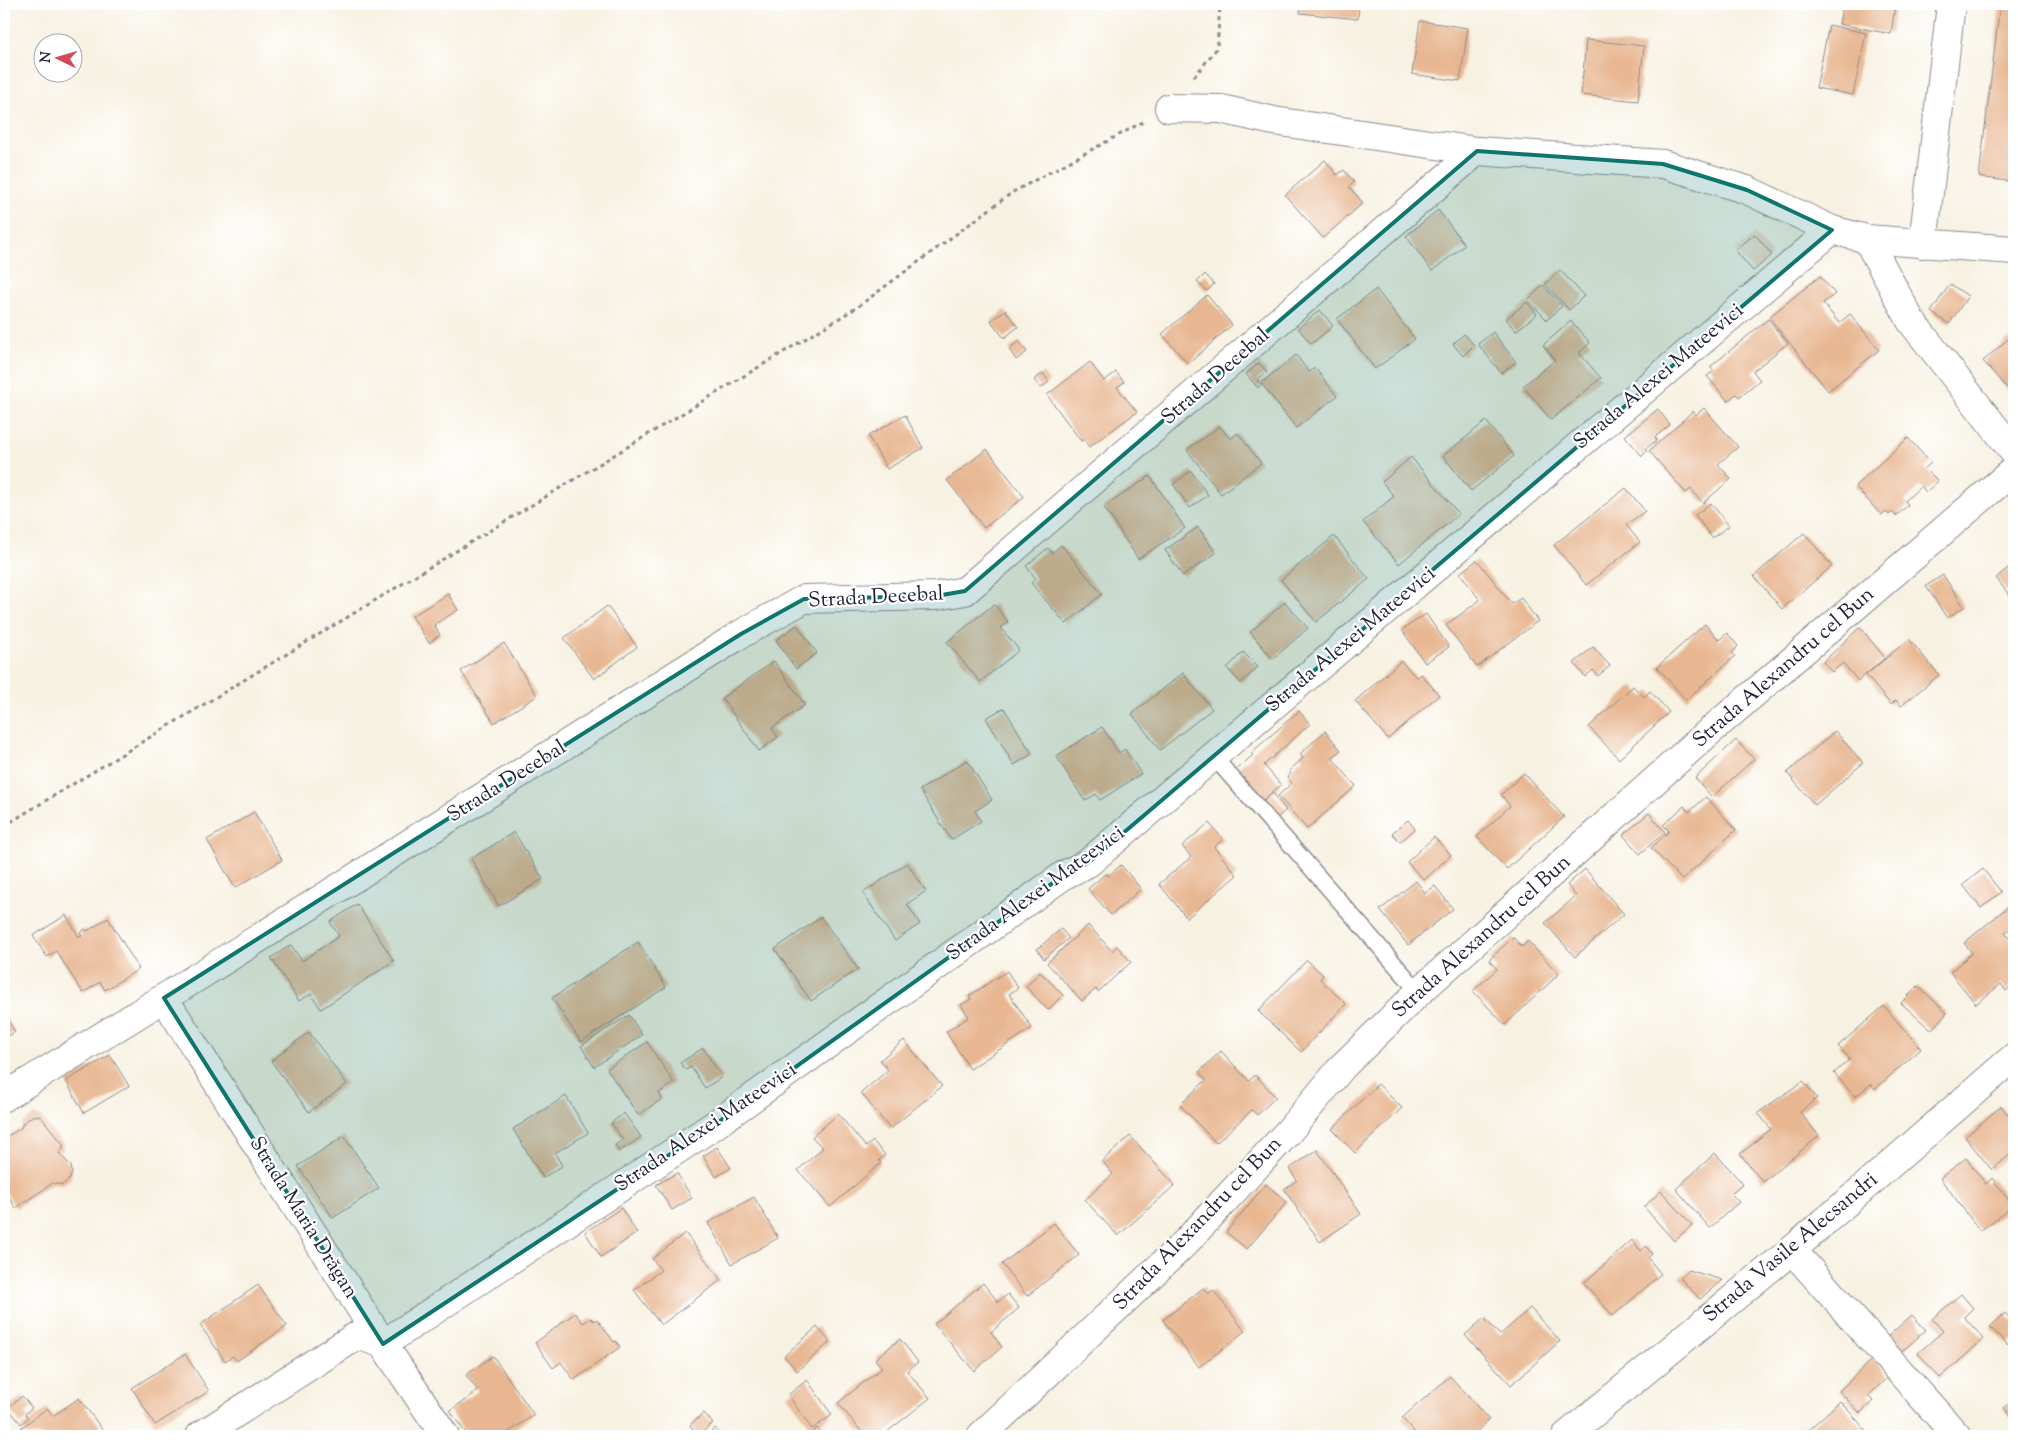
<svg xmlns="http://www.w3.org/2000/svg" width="2018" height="1440" font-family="'Sorts Mill Goudy',serif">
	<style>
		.building { fill: #e8b792 }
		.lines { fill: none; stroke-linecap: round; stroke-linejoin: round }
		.service-casing { stroke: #8c8a8e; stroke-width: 18 }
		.minor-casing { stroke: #8c8a8e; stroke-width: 30 }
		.path { stroke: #8c8a8e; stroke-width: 3; stroke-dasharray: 4 4; stroke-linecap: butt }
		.service { stroke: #fff; stroke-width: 15 }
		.minor { stroke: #fff; stroke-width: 28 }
		.marked { fill: #0f766e; fill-opacity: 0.2; stroke: #0f766e; stroke-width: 4; stroke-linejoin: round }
		.labels { text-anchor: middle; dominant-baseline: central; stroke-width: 4.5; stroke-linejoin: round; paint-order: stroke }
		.street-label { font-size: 21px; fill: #22223b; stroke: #fff }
	</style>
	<rect width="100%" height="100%" fill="#fff"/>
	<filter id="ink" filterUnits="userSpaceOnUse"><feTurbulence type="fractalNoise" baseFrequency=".02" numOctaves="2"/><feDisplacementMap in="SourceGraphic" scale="10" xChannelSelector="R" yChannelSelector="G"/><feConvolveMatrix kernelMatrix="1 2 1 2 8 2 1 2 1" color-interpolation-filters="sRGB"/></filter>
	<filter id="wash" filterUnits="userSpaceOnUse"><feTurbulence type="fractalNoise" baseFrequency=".0096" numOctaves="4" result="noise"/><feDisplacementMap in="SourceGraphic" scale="20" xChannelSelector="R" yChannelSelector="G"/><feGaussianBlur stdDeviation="1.12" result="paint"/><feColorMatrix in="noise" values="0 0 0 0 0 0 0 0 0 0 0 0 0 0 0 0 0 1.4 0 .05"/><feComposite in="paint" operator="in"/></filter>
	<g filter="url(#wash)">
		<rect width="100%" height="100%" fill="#f7f1e1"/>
		<g id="blocks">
			<!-- building -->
			<g class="building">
				<path d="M1301,4H1359L1358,19L1300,13Z"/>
				<path d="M1843,4H1876L1895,7L1891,34L1839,24Z"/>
				<path d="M2000,4H2014V182L1979,177Z"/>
				<path d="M1420,21L1468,28L1460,81L1412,74Z"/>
				<path d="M1829,25L1866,33L1853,95L1816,88Z"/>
				<path d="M1586,40L1644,46L1638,101L1581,95Z"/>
				<path d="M1325,160L1337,175L1344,170L1354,182L1349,187L1363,203L1323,238L1285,195Z"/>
				<path d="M1438,210L1465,245L1432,271L1406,236Z"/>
				<path d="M1755,234L1772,255L1753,271L1735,250Z"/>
				<path d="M1560,270L1584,296L1569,310L1545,284Z"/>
				<path d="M1205,274L1214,284L1207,291L1197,282Z"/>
				<path d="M1820,276L1835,294L1823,303L1839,323L1850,314L1879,350L1828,391L1769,317Z"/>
				<path d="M1950,284L1968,296L1949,324L1931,312Z"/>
				<path d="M1543,285L1562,306L1547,320L1528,300Z"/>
				<path d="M1376,289L1415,339L1375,369L1337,319Z"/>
				<path d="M1207,295L1232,325L1188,364L1162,334Z"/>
				<path d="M1527,302L1537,314L1516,331L1506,319Z"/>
				<path d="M1005,310L1018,327L1004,338L991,321Z"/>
				<path d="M1320,310L1333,326L1311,344L1298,328Z"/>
				<path d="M1768,319L1788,343L1753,371L1760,380L1739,397L1736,394L1728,401L1707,376L1714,371L1710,367Z"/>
				<path d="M1571,321L1590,343L1579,353L1601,378L1551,420L1523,386L1555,360L1543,345Z"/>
				<path d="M1493,332L1516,362L1501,373L1478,344Z"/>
				<path d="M1464,334L1474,345L1463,356L1453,344Z"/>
				<path d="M2009,338L2014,345V396L1983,361Z"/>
				<path d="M1019,341L1027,352L1016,360L1009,349Z"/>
				<path d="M1296,355L1309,372L1315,368L1337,396L1296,428L1261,383Z"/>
				<path d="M1090,362L1104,381L1116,372L1124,382L1117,387L1137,412L1089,447L1083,439L1081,441L1047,395Z"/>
				<path d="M1259,363L1267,372L1257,380L1262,384L1258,388L1246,374Z"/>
				<path d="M1043,373L1049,382L1041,388L1034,380Z"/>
				<path d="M1704,408L1738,447L1718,464L1731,479L1703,503L1691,489L1686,493L1649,451L1693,411L1696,415Z"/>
				<path d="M1658,409L1670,425L1655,437L1657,440L1645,449L1647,451L1642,456L1625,436Z"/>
				<path d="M905,415L923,448L887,469L868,436Z"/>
				<path d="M1486,421L1514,456L1471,491L1443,456Z"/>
				<path d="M1220,426L1230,439L1238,433L1261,463L1221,494L1187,450Z"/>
				<path d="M1908,438L1931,463L1925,468L1938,481L1926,492L1921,486L1905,501L1908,505L1896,516L1892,512L1889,515L1886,511L1881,515L1855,486Z"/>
				<path d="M987,449L1024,497L984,528L947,480Z"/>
				<path d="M1411,457L1459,514L1399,564L1363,522L1394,496L1382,482Z"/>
				<path d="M1191,471L1208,495L1190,508L1173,484Z"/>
				<path d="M1150,476L1185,528L1138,559L1104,507Z"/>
				<path d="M1626,488L1645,511L1626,525L1640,542L1586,585L1554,545Z"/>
				<path d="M1711,503L1729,526L1712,538L1695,515Z"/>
				<path d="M1198,527L1216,553L1183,576L1165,550Z"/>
				<path d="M1804,533L1832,566L1782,609L1754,576Z"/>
				<path d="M1334,536L1369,579L1316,622L1281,580Z"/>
				<path d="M1061,545L1102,594L1066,624L1031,583L1036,579L1026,566L1048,548L1052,553Z"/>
				<path d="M1477,560L1512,604L1521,598L1538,621L1477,667L1446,625L1480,600L1460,573Z"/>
				<path d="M2014,563V601L1996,578Z"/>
				<path d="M1943,575L1964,607L1947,618L1926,586Z"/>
				<path d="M448,594L458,610L434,625L440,635L429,643L412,616Z"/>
				<path d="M1285,602L1308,628L1273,659L1250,632Z"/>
				<path d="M994,604L1008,622L1001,628L1019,650L980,682L947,642Z"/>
				<path d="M607,606L637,647L594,679L564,638Z"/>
				<path d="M1426,614L1449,647L1425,663L1402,630Z"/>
				<path d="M1705,624L1719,640L1727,633L1738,646L1732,653L1735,656L1686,700L1657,667Z"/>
				<path d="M797,625L817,653L796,669L776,640Z"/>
				<path d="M1860,627L1885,658L1858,681L1843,663L1832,672L1823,662Z"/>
				<path d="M1909,639L1939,675L1901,706L1896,700L1891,705L1866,675Z"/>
				<path d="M504,643L537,696L494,723L461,671Z"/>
				<path d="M1593,647L1610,666L1598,676L1593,670L1585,677L1574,663Z"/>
				<path d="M1243,652L1258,667L1241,683L1227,668Z"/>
				<path d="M774,661L805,705L772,728L778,737L759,751L722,698Z"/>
				<path d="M1401,661L1417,678L1421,674L1439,695L1388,739L1355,701Z"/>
				<path d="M1183,673L1212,709L1160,750L1132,714Z"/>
				<path d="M1633,686L1644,697L1650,691L1669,712L1619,759L1589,727Z"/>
				<path d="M1004,708L1032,754L1014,765L986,718Z"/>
				<path d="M1299,711L1310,724L1264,765L1281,785L1263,800L1236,770L1253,755L1251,753Z"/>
				<path d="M1102,727L1119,753L1125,749L1141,774L1100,800L1096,794L1085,801L1056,756Z"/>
				<path d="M1325,731L1341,750L1332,758L1356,786L1307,829L1278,796L1292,783L1287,777L1291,773L1289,771L1303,758L1300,754Z"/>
				<path d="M1835,731L1863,763L1815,805L1787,773Z"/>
				<path d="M1736,740L1754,759L1712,797L1695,778Z"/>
				<path d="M967,760L992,800L975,811L981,821L951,840L920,790Z"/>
				<path d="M1524,773L1564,817L1507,869L1477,837L1510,806L1501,795Z"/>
				<path d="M1273,793L1286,810L1276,819L1262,803Z"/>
				<path d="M1706,797L1736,830L1682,880L1651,848L1669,831L1663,825L1684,806L1689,812Z"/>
				<path d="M254,812L282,860L235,888L207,840Z"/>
				<path d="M1649,813L1665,832L1640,854L1623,835Z"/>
				<path d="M1408,820L1415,829L1400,842L1392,833Z"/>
				<path d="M1209,823L1223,839L1214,847L1237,875L1187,918L1159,884L1191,857L1182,846Z"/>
				<path d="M514,832L543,879L499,906L471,859Z"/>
				<path d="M1434,837L1451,855L1424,880L1407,862Z"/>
				<path d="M907,863L926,891L907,904L920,924L895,941L863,893Z"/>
				<path d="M1121,865L1141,889L1111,915L1088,889L1106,873L1108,876Z"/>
				<path d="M1585,869L1624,914L1575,957L1545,923L1576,896L1567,885Z"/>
				<path d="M1983,869L2001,892L1981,908L1963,885Z"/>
				<path d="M1416,881L1425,893L1435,886L1453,909L1408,945L1380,910Z"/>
				<path d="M357,904L394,961L321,1009L311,994L299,1001L271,958L291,945L302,961L339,936L330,922Z"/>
				<path d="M2009,906L2014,913V925L2005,933L2014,945V984L2006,991L2001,984L1976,1004L1950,972L1972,953L1964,943Z"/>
				<path d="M66,915L79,937L82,936L80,933L85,929L87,931L108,918L139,969L105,990L100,982L83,993L56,951L47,957L33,936Z"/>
				<path d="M821,917L858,969L811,1001L775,949Z"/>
				<path d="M1088,925L1112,951L1117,946L1131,962L1098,992L1096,989L1082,1001L1047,963Z"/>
				<path d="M1061,929L1069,938L1044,959L1037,949Z"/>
				<path d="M1513,937L1522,947L1528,941L1559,974L1505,1025L1473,991L1497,969L1489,960Z"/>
				<path d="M638,942L666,987L581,1042L552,998Z"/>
				<path d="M1307,960L1323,975L1320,979L1346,1004L1301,1052L1258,1011Z"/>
				<path d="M1007,971L1018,988L1009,994L1032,1028L970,1069L946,1032L969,1017L961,1005L971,999L969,996Z"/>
				<path d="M1040,972L1063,995L1048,1010L1026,987Z"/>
				<path d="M1918,986L1947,1013L1931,1030L1901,1003Z"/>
				<path d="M1884,1006L1921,1049L1875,1089L1871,1084L1855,1097L1834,1073L1850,1059L1838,1046Z"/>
				<path d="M4,1014L15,1032L4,1039Z"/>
				<path d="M629,1015L642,1035L594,1067L581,1046Z"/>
				<path d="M309,1032L347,1084L309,1112L271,1061Z"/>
				<path d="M904,1040L942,1086L890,1129L861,1093L888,1070L880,1060Z"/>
				<path d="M647,1042L674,1083L659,1093L662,1099L638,1115L607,1069Z"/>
				<path d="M703,1048L722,1077L705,1088L691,1067L686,1070L680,1063Z"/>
				<path d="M1221,1051L1249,1081L1255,1075L1276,1097L1257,1115L1252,1110L1216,1143L1180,1105L1206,1080L1199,1072Z"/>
				<path d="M110,1055L129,1086L84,1113L66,1081Z"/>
				<path d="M1803,1081L1817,1098L1800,1112L1819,1136L1763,1182L1740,1154L1771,1129L1758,1113Z"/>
				<path d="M1378,1084L1402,1108L1355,1153L1332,1129Z"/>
				<path d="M566,1096L588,1133L555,1153L562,1166L543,1178L513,1129Z"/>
				<path d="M2001,1106L2014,1122V1151L1992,1170L1965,1137Z"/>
				<path d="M624,1113L641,1137L619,1152L615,1145L623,1140L611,1123Z"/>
				<path d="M838,1114L866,1147L873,1141L885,1155L879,1160L881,1163L830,1207L798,1170L823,1148L812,1137Z"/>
				<path d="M34,1115L41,1117L63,1144V1149L59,1153L71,1166L72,1172L70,1179L62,1185L53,1183L16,1208L4,1189V1138L21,1128L23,1123Z"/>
				<path d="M344,1136L379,1188L333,1218L298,1166Z"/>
				<path d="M1130,1136L1175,1185L1118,1236L1085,1200L1113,1174L1102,1161Z"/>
				<path d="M717,1147L731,1168L716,1177L703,1156Z"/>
				<path d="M1317,1150L1361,1214L1320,1242L1284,1189L1297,1180L1289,1169Z"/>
				<path d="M1715,1153L1743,1184L1731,1194L1739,1202L1710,1228L1676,1189Z"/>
				<path d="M1966,1158L1986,1184L1992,1178L2013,1206L1980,1231L1940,1178Z"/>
				<path d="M677,1173L692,1198L672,1210L656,1185Z"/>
				<path d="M1266,1184L1287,1202L1247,1249L1226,1232Z"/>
				<path d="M1661,1191L1692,1225L1674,1241L1644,1207Z"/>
				<path d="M754,1197L778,1238L732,1264L708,1223Z"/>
				<path d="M621,1208L637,1233L601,1257L585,1232Z"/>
				<path d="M1054,1223L1079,1255L1027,1296L1002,1264Z"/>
				<path d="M685,1233L721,1280L661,1325L634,1290L661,1270L652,1259Z"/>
				<path d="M1632,1240L1641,1251L1646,1246L1652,1254L1648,1258L1661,1274L1613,1316L1584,1283Z"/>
				<path d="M1689,1270L1722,1280L1700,1299L1680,1278Z"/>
				<path d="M983,1283L998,1302L1008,1294L1019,1308L991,1332L1002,1347L974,1371L934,1324Z"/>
				<path d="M258,1285L287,1326L237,1361L233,1356L225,1361L200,1325Z"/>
				<path d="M1203,1288L1208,1294L1213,1290L1245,1331L1199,1367L1163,1320Z"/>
				<path d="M1961,1294L1973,1308L1964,1317L1984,1339L1940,1378L1918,1353L1943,1331L1932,1319Z"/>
				<path d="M1530,1308L1560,1341L1511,1385L1465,1335L1484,1318L1500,1335Z"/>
				<path d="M575,1313L583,1323L591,1318L594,1321L597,1319L614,1342L616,1341L620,1347L574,1380L561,1362L553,1368L535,1343Z"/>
				<path d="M2005,1313L2014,1323V1339L2008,1345L1990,1327Z"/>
				<path d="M1912,1315L1926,1330L1898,1355L1885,1339Z"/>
				<path d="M817,1327L830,1342L797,1371L784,1356Z"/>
				<path d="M900,1339L918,1362L907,1371L930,1398L882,1436H865L838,1403L882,1368L875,1359Z"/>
				<path d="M185,1354L209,1391L155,1425L132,1388Z"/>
				<path d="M493,1356L534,1415L503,1436H468L450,1411L478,1391L466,1375Z"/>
				<path d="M1873,1358L1889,1376L1868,1396L1873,1401L1860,1413L1839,1391Z"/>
				<path d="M1450,1376L1489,1420L1472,1436H1418L1402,1418Z"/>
				<path d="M807,1380L832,1415L812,1429L788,1395Z"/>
				<path d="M22,1396L32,1408L25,1414L28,1418L21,1424L8,1408Z"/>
				<path d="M79,1398L107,1436H28L21,1428L47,1408L53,1416Z"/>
				<path d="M2014,1399V1420L2004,1408Z"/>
				<path d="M1840,1401L1871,1436H1802Z"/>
				<path d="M704,1413L713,1423L698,1436L690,1425Z"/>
				<path d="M715,1428L722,1436H706Z"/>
				<path d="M817,1428L824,1436H808Z"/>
			</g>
		</g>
	</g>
	<g filter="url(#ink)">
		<use href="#blocks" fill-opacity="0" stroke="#8c8a8e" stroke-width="1"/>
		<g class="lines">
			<defs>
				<path id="service" d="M1213,756L1419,992"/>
				<g id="minor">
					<path d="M1169,108L1221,109L1274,121L1477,151L1663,164L1747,190L1832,230L1867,239L2014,250"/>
					<path d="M1867,239L1911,321L2014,452"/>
					<path d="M1923,244L1951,4"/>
					<path d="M164,998L383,1344L445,1436"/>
					<path d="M4,1097L164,998L741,634L804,599L936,596L965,591L1477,151"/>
					<path d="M1792,1250L1957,1436"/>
					<path d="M200,1436L358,1335L383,1344L713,1126L1064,875L1088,863L1832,230"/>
					<path d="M981,1436L1185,1243L1289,1131L1343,1066L1419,992L1709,732L2014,470"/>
					<path d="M1566,1436L1792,1250L2014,1057"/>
				</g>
			</defs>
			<!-- service casing -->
			<use href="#service" class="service-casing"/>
			<!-- minor casing -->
			<use href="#minor" class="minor-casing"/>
			<!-- path -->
			<g class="path">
				<path d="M1194,77L1217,48L1220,4"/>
				<path d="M4,826L856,308L1013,192L1143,122"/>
			</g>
			<!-- service -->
			<use href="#service" class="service"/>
			<!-- minor -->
			<use href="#minor" class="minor"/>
		</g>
	</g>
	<!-- marked area -->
	<path class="marked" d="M1477,151L1663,164L1747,190L1832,230L1088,863L1064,875L713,1126L383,1344L164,998L741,634L804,599L936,596L965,591Z"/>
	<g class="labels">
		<!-- street labels -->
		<g class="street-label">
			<text transform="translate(1216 377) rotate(-41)">Strada Decebal</text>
			<text transform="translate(1659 377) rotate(-40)">Strada Alexei Mateevici</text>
			<text transform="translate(876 598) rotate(-3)">Strada Decebal</text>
			<text transform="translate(1351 640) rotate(-40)">Strada Alexei Mateevici</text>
			<text transform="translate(1784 668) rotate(-41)">Strada Alexandru cel Bun</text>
			<text transform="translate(507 782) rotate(-32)">Strada Decebal</text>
			<text transform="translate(1036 894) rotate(-36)">Strada Alexei Mateevici</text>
			<text transform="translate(1482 937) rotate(-42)">Strada Alexandru cel Bun</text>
			<text transform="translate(706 1128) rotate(-34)">Strada Alexei Mateevici</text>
			<text transform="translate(303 1218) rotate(58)">Strada Maria Drăgan</text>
			<text transform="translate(1198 1224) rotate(-46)">Strada Alexandru cel Bun</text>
			<text transform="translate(1791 1248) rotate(-40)">Strada Vasile Alecsandri</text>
		</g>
	</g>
	<!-- margin -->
	<rect width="2018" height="1440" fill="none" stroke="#fff" stroke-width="20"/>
	<!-- north arrow -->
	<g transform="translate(58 58) rotate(275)"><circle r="24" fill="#ffffff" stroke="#a7a7b1"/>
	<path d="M0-4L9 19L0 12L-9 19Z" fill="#d1495b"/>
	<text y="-8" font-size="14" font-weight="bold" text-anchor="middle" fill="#22223b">N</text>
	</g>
</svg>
